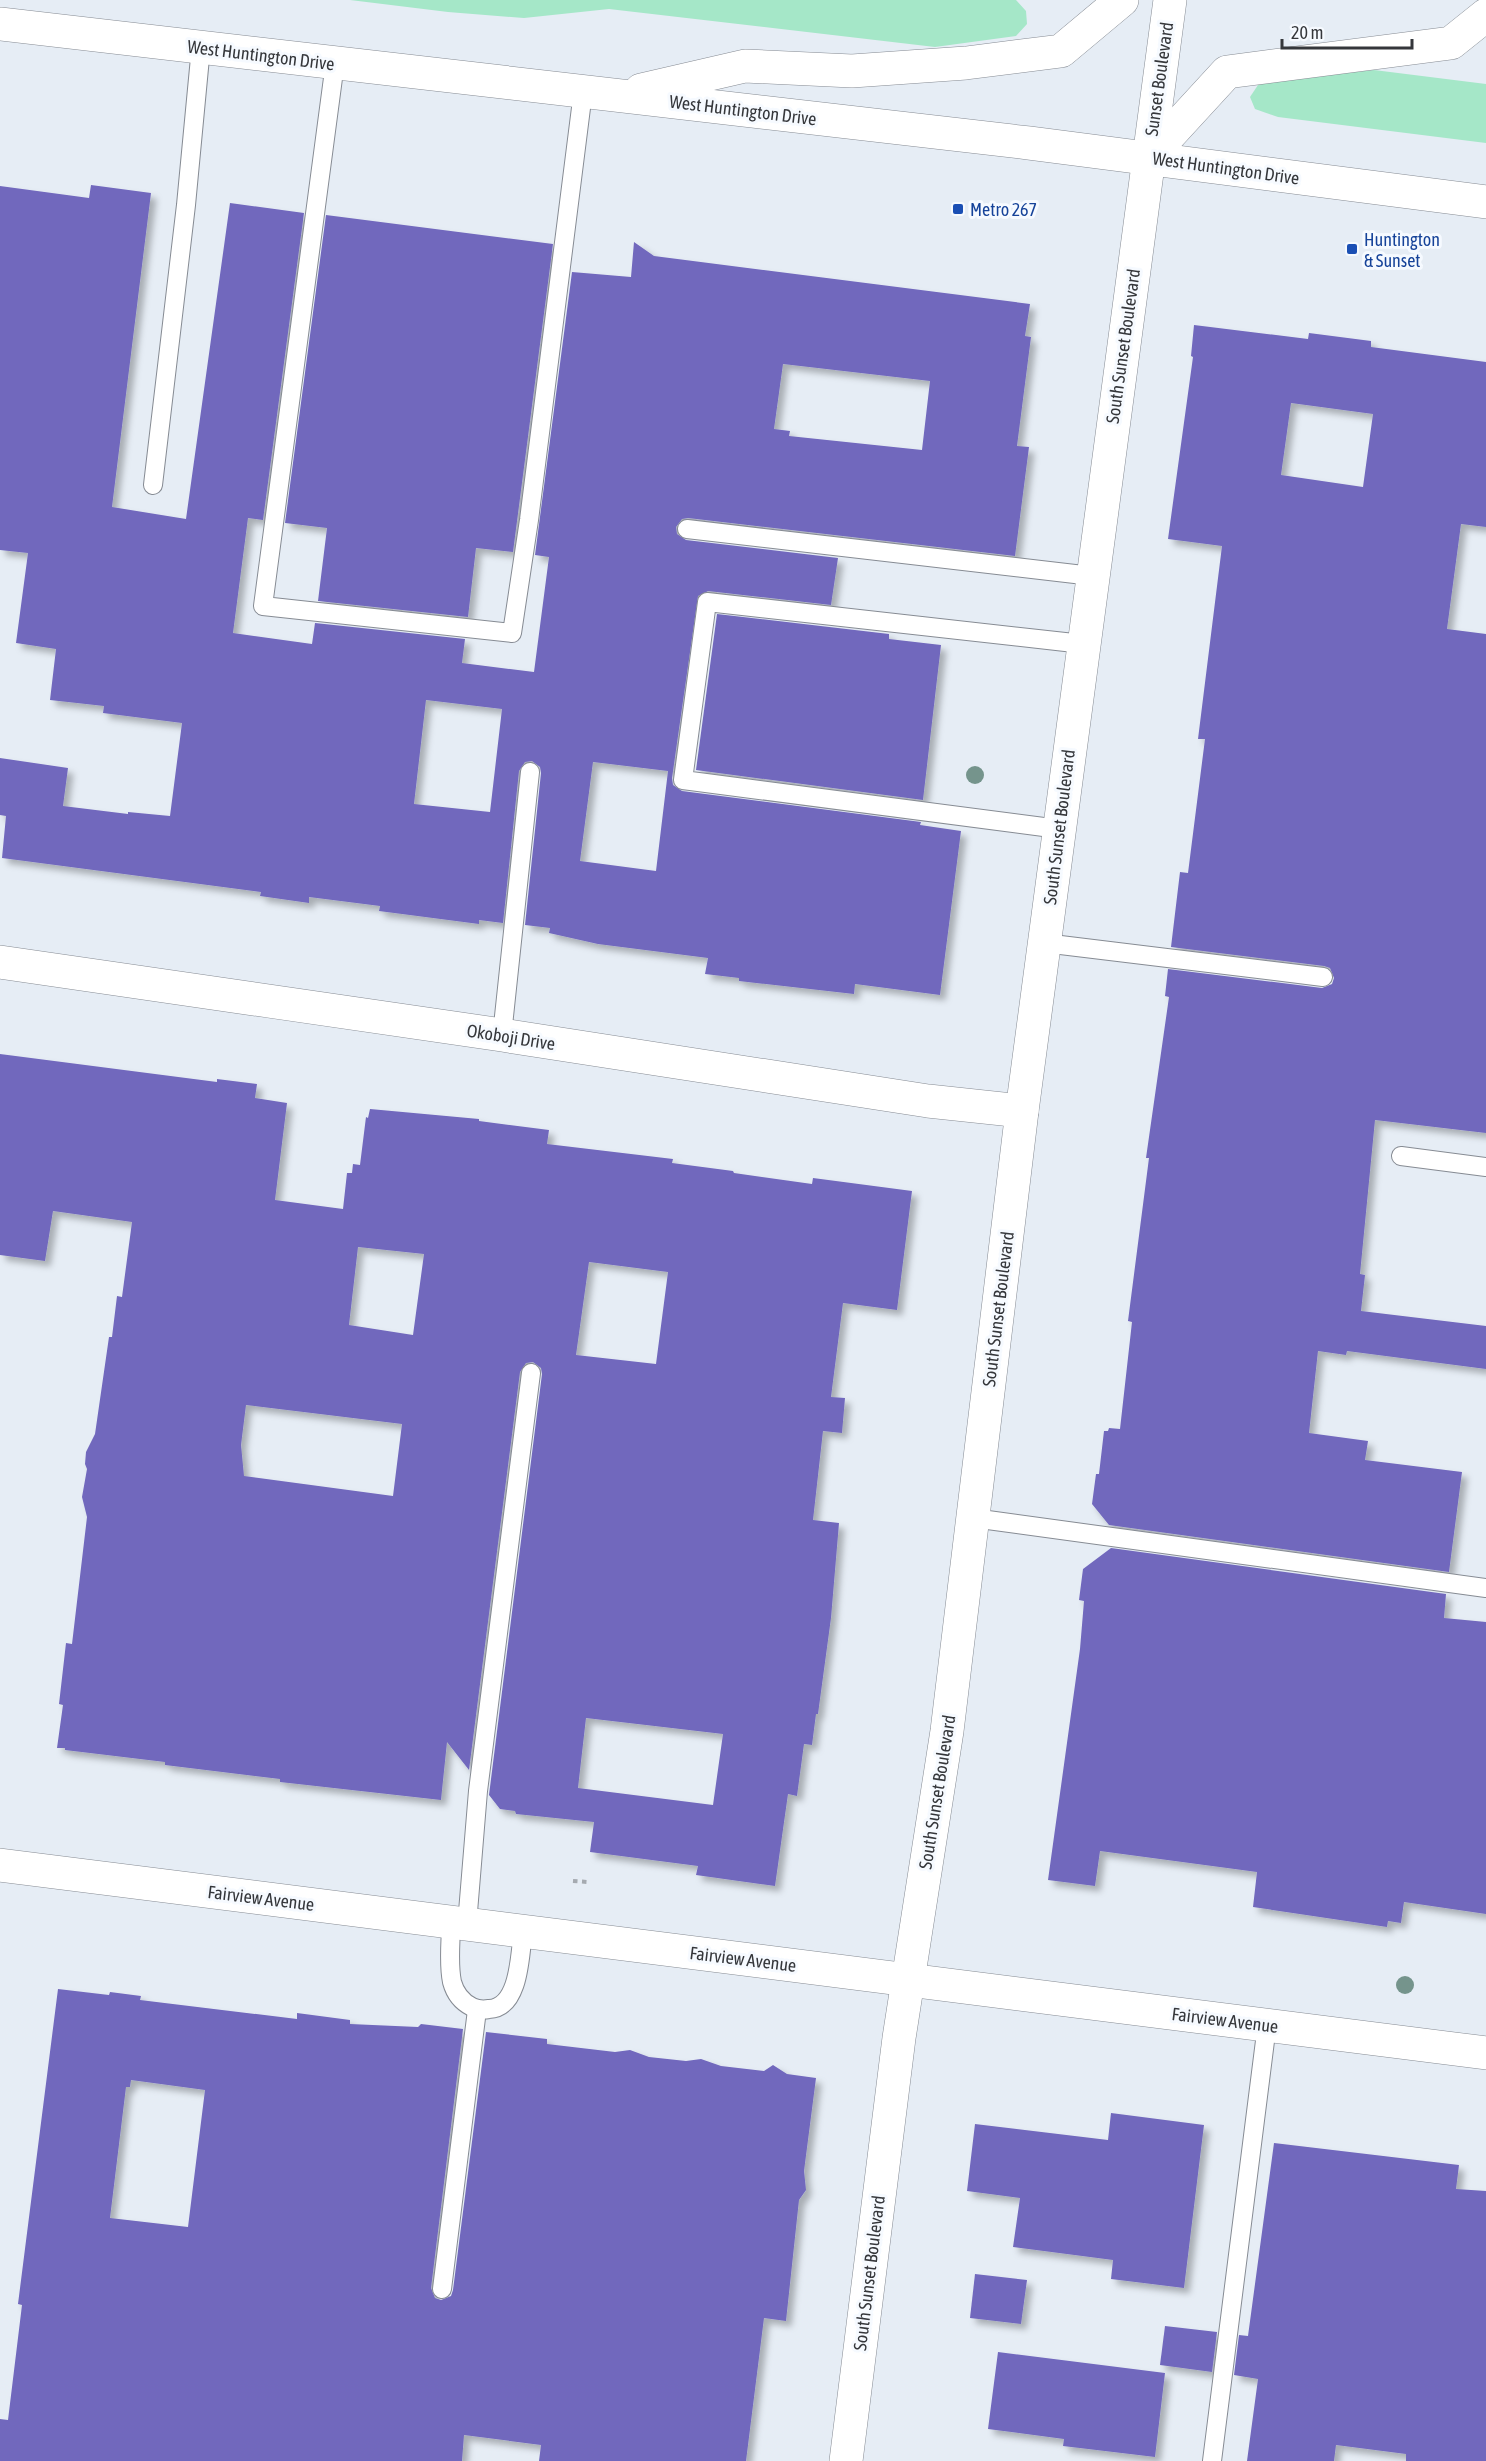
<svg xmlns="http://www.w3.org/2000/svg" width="1486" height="2461" font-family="'Asap Condensed',sans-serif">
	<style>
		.green { fill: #a5e7c8 }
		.building { fill: #7168bd; fill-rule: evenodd; filter: url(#shadow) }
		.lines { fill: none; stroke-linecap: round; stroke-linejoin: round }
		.service-casing { stroke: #868b93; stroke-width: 20 }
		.minor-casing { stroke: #868b93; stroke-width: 34 }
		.tertiary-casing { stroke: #868b93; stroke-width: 34 }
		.secondary-casing { stroke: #868b93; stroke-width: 34 }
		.primary-casing { stroke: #868b93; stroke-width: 34 }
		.path { stroke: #a5aab0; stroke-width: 4; stroke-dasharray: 4.5 4.5; stroke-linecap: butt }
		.service { stroke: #fff; stroke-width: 18 }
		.minor { stroke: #fff; stroke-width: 33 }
		.tertiary { stroke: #fff; stroke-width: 33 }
		.secondary { stroke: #fff; stroke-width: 33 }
		.primary { stroke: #fff; stroke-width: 33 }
		.tree { fill: #75948c }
		.transit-dot { fill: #1a4fb4; stroke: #f6faff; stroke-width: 2 }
		.labels { text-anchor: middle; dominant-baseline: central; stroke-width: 6; stroke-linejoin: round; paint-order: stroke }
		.street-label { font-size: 18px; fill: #35373b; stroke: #f6faff }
		.transit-label { font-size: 18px; fill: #164399; stroke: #f6faff; text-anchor: start }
	</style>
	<defs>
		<filter id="shadow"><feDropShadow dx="5.5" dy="5.5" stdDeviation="3" flood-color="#0004"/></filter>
	</defs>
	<rect width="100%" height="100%" fill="#e6edf5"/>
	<!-- green -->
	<g class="green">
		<path d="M350,0H1016L1026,11L1027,24L1016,36L935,47L609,9L524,18L448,12Z"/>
		<path d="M1374,70L1486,84V143L1278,117L1255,109L1250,97L1260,82Z"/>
	</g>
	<!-- building -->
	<g class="building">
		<path d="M91,185L151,193L112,507L186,519L230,203L304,213L263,520L248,518L233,633L312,644L315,623L465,639L462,663L534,672L549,557L535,555L572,272L631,277L634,242L654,256L1030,304L1025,336L1031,337L1017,446L1029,447L1015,556L688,518L682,519L676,527L677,534L686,540L838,558L831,605L708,591L698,596L672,778L673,785L682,791L921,822L920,825L961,831L940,995L855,984L854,994L739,981V978L705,974L708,958L598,944L549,933L550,928L525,925L541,773L540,767L532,761L525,762L519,771L503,923L479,920V924L379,911L380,906L309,897V903L260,896L261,892L2,858L6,816L0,815V758L68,768L63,806L128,814V812L170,816L182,723L103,713L104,706L50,700L56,649L16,643L28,553L0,550V186L89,198ZM783,364L930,381L922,450L789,436L790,431L774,429ZM426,700L502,709L490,812L414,804ZM593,762L668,771L656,871L580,861Z"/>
		<path d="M326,215L553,244L513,552L476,548L468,617L318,601L327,528L285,523Z"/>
		<path d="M1194,325L1308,339L1309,333L1371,341V347L1486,362V527L1461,524L1447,629L1486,634V1133L1375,1120L1360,1274L1365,1275L1361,1311L1486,1326V1369L1347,1351L1346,1355L1318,1351L1309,1433L1368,1441L1365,1460L1462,1472L1449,1572L1109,1525L1092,1504L1096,1474H1099L1104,1431H1108L1109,1428L1120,1429L1132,1322L1128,1321L1149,1158H1146L1169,997L1165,996L1168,969L1322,988L1332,984L1334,978L1330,968L1324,966L1171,947L1180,872L1188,873L1205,739H1198L1222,546L1168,539L1193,357L1191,356ZM1291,403L1373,414L1363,487L1281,475Z"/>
		<path d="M717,614L889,634V639L941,645L923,800L696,770Z"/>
		<path d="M0,1054L217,1082V1079L257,1084L255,1098L287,1103L275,1200L343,1209L347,1173H352L353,1164L360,1165L366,1117L368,1118L370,1109L479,1119V1121L549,1130L547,1144L673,1159L672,1163L733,1171L734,1173L812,1184L813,1178L912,1191L897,1310L843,1303L831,1397L845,1398L842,1433L823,1431L813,1520L839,1523L831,1618L818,1714H816L812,1745L804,1744L797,1796L788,1794L775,1886L696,1875L698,1866L590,1852L594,1822L516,1814L515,1811L500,1809L489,1795L542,1374L541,1368L533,1362L526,1363L520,1372L469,1770L447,1742L441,1800L280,1782V1779L165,1765V1762L65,1750V1748H57L63,1705L59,1704L66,1643L72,1644L87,1517L82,1497L87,1469L85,1464L86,1452L95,1434L109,1337H112L117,1296L122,1297L132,1222L53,1211L45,1261L0,1255ZM358,1247L424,1254L413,1335L349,1325ZM589,1262L668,1272L656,1364L576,1355ZM246,1405L402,1424L393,1496L244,1476L241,1445ZM586,1718L723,1734L713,1805L578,1788Z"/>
		<path d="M1111,1548L1446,1594L1444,1618L1486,1622V1914L1404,1902L1401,1923L1388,1921L1387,1927L1253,1907L1257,1872L1100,1851L1095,1886L1048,1880L1080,1649L1084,1601L1079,1600L1083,1569Z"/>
		<path d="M58,1989L109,1995L110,1992L141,1996L140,2000L297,2019V2013L350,2020V2024L418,2027L421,2024L463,2029L431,2288L435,2298L441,2300L451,2296L453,2290L486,2032L547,2039V2044L615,2052L630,2050L649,2057L686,2061L701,2059L721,2066L764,2071L773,2065L787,2074L816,2078L804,2171L806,2190L799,2200L786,2321L764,2318L746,2461H539L541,2445L464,2435L462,2461H0V2419L8,2420L22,2305L18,2304ZM131,2080L205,2090L188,2227L110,2218L126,2087H130Z"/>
		<path d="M1111,2113L1204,2125L1184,2288L1111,2279L1113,2260L1013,2247L1020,2198L967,2191L975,2124L1108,2140Z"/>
		<path d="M1274,2143L1459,2165L1456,2189L1486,2191V2461H1406V2454L1336,2445L1334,2461H1247L1258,2379L1234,2375L1239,2335L1248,2336Z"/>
		<path d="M975,2274L1027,2280L1021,2324L970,2318Z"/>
		<path d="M1165,2326L1217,2332L1212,2372L1160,2365Z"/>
		<path d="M998,2352L1165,2373L1155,2457L1063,2446L1064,2439L988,2429Z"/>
	</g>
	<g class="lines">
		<defs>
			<g id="service">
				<path d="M335,63L263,606L512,633L529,520L583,92"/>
				<path d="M153,485L186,205L201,47"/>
				<path d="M687,529L1092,576"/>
				<path d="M1059,829L683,780L707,602L1083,644"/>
				<path d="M1044,943L1323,977"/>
				<path d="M502,1035L530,772"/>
				<path d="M1401,1156L1486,1167"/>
				<path d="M973,1518L1486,1588"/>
				<path d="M451,1922C451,1942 448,1963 452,1982C455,1993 462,2002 472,2007C478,2010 482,2010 489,2009C520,2008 520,1953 523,1931"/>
				<path d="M467,1924L478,1791L531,1373"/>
				<path d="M442,2289L477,2010"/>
				<path d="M1212,2461L1267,2025"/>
			</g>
			<path id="minor" d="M0,962L502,1035L928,1101L1022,1111"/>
			<path id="tertiary" d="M0,1865L1486,2053"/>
			<path id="secondary" d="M846,2461L899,2038L947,1731L1022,1111L1170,0"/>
			<g id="primary">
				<path d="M0,24L1029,143L1486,202"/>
				<path d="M641,90L745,66L852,71L966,63L1061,51L1122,0"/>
				<path d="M1148,158L1227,72L1451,43L1486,15"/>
			</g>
		</defs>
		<!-- service casing -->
		<use href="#service" class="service-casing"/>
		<!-- minor casing -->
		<use href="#minor" class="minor-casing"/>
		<!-- tertiary casing -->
		<use href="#tertiary" class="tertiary-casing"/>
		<!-- secondary casing -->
		<use href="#secondary" class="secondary-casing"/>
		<!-- primary casing -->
		<use href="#primary" class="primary-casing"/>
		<!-- path -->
		<path class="path" d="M573,1881L588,1882"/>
		<!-- service -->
		<use href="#service" class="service"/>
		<!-- minor -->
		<use href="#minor" class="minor"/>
		<!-- tertiary -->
		<use href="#tertiary" class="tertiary"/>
		<!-- secondary -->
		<use href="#secondary" class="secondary"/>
		<!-- primary -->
		<use href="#primary" class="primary"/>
	</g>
	<!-- trees -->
	<g class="tree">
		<circle cx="975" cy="775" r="9"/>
		<circle cx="1405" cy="1985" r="9"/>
	</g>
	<!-- markers -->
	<g class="transit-dot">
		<rect x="952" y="203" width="12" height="12" rx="3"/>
		<rect x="1346" y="243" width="12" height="12" rx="3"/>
	</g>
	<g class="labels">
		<!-- street labels -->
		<g class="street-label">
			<text transform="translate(261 55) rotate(7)">West Huntington Drive</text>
			<text transform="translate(1159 79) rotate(-82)">Sunset Boulevard</text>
			<text transform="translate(743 110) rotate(7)">West Huntington Drive</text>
			<text transform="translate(1226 168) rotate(8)">West Huntington Drive</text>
			<text transform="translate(1123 346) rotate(-82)">South Sunset Boulevard</text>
			<text transform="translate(1059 827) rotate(-83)">South Sunset Boulevard</text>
			<text transform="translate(511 1037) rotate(9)">Okoboji Drive</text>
			<text transform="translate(998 1309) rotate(-83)">South Sunset Boulevard</text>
			<text transform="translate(937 1792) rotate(-81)">South Sunset Boulevard</text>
			<text transform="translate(261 1898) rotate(7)">Fairview Avenue</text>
			<text transform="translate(743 1959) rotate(7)">Fairview Avenue</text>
			<text transform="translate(1225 2020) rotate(7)">Fairview Avenue</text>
			<text transform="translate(869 2273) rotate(-83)">South Sunset Boulevard</text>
		</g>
		<!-- transit labels -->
		<g class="transit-label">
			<text x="970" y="209">Metro 267</text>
			<text x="1364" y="239">Huntington<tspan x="1364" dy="21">&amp; Sunset</tspan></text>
		</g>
	</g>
	<!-- scale -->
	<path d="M1282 39v9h130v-9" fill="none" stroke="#35373b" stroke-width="3"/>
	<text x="1291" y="39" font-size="18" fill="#35373b" stroke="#f6faff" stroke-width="4.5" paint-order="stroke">20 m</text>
</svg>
